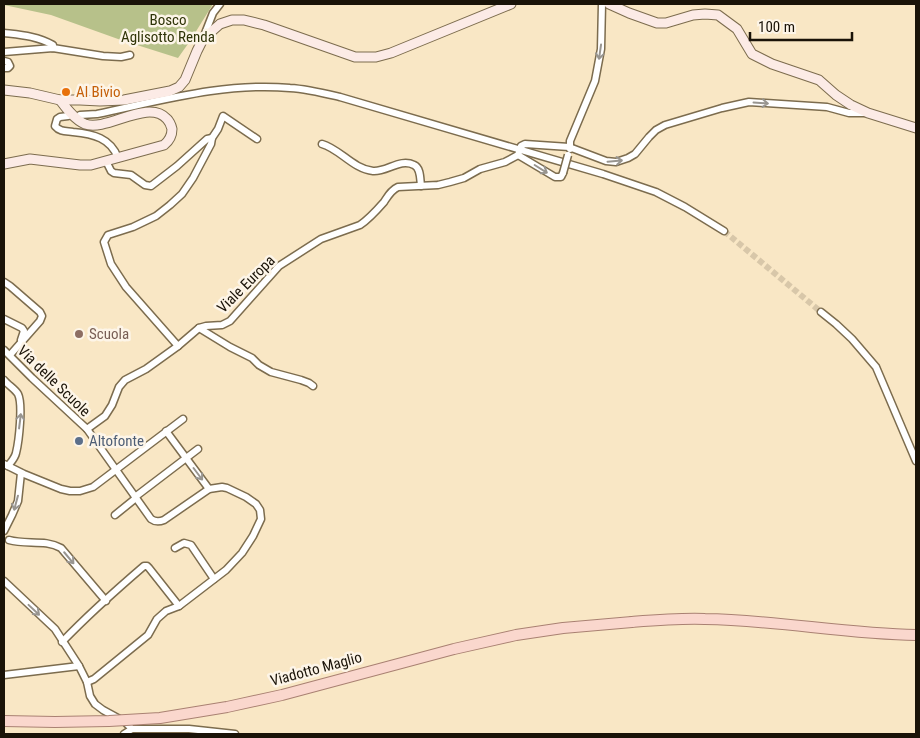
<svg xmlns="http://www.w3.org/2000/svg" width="920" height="738" font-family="'Roboto Condensed',sans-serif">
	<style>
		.forest { fill: #b7c18a }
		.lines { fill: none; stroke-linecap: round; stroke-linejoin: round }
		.street-tunnel { stroke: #d8c7a9; stroke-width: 6; stroke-dasharray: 6 3; stroke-linecap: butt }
		.street-casing { stroke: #7c6c4e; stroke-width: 9 }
		.secondary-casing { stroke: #7c6c4e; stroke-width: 11 }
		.primary-casing { stroke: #a98172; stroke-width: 12 }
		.street { stroke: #fff; stroke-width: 6 }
		.secondary { stroke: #fcebe6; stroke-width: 9 }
		.primary { stroke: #fad7cd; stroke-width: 10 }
		.street-bridge-casing { stroke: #7c6c4e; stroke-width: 9; stroke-linecap: butt }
		.primary-bridge-casing { stroke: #a98172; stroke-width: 12; stroke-linecap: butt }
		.street-bridge { stroke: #fff; stroke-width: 6 }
		.primary-bridge { stroke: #fad7cd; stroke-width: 10 }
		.oneway { stroke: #989590 }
		.food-dot { fill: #e8710a; stroke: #fdf5e8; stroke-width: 2 }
		.education-dot { fill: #8d6e63; stroke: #fdf5e8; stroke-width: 2 }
		.service-dot { fill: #5c6f8a; stroke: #fdf5e8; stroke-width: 2 }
		.labels { text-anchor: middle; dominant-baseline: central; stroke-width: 5; stroke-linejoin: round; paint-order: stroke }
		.park-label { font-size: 15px; fill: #2f3408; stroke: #fdf5e8 }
		.food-label { font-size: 15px; fill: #c56008; stroke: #fdf5e8; text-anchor: start }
		.street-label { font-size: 15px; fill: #1a1308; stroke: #fdf5e8 }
		.education-label { font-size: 15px; fill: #785e54; stroke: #fdf5e8; text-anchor: start }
		.service-label { font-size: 15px; fill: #4e5e75; stroke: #fdf5e8; text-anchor: start }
	</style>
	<rect width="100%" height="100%" fill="#f9e7c5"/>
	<!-- forest -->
	<path class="forest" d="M4,4H213L190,41L178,58L118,39L51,15L4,5Z"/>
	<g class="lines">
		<!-- street-tunnel -->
		<path class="street-tunnel" d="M724,231L821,312"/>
		<defs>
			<g id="street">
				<path d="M4,33C21,35 37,36 53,45V48"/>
				<path d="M204,36L213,13L220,4"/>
				<path d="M4,52L53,48L103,56L121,57L130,55"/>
				<path d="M4,61L8,62L10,66L8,68H4"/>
				<path d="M80,115L97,114C160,101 225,82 290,88C307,89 323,93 340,97L603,174L656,192L685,207L724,231"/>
				<path d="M68,116L60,117L57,119L55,126C60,132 66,131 73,132C93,134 111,138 118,158"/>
				<path d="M322,144C340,149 353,169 373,171C387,172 400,158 414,165C421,168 420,179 421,186"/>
				<path d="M570,149V141L595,81L601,49L602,4"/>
				<path d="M518,155L555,177H561L563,173"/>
				<path d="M106,161L111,171L114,173L131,175L145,185L151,186L177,166L207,139L212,138"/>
				<path d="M4,282L10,286L40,312L42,316L40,321L10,355"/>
				<path d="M821,312L836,324L852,339L876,367L916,461"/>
				<path d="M4,319L22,328L24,331L21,340"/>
				<path d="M199,328L230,347L252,358L259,365L271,372L301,380L309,383L313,386"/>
				<path d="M178,346L126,287L111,264L104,242L108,235L133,227L156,216L170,205L182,194L193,178L211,144L212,138L218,129L223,116L257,139"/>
				<path d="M4,350L32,378L87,429L151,519C155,522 159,522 164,520L209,489L222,487L227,488L246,497L256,504L260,510L261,519L253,536L242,553L226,570L179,606L166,611L157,619L148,635L94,679L87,682"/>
				<path d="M4,380C8,385 15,389 18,394C23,404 19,441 16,453C15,458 11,462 8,466"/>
				<path d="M87,429L105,416L112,405L119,387L125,380L146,369L178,346L199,328L206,326L222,325L230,321L279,266L321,239L360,225C369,219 377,210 384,202C388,196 391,190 398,187L438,185L450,182L464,178L480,169L505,162L518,155L521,146L525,144L569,147L606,161L616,162L628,158L635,154L649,137L656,130L665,125L722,108L749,102L827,107L849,113H864"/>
				<path d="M166,431L209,489"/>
				<path d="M4,464L24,474L61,489L70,491H80L93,487L183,419"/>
				<path d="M135,497L198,449"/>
				<path d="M115,515L136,498"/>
				<path d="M4,531L12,515L18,501L21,473"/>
				<path d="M9,540C26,545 45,539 61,548L106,601"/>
				<path d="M175,548L184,543L191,545L214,579"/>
				<path d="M4,581L55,629L79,666L87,682L90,696L95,704L103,710L125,722L132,729"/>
				<path d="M62,642C88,615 116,590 144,566H147L149,568L179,606"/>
				<path d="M4,675L79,666"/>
				<path d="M132,729H189L235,734"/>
				<path d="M124,734L132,729"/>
			</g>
			<g id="secondary">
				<path d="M609,4L629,13L657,23H666L693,15L705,14L718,15L737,29L752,54L772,64L819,80L836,95L851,105L868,113L916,128"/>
				<path d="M4,90L30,93L60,100H80L100,101L124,100L170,91L179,87L185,80L197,51L203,39L220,24L232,20H244L264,25L355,57H376L391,53L511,4"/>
				<path d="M4,164L30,159L80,165H91L164,145C169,141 172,136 172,129C171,125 169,121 167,119C148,98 107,132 85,124C75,120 66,108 60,100"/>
			</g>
			<path id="primary" d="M632,622C657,620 681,618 705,619C776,620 846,634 916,635"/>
		</defs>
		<!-- street casing -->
		<use href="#street" class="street-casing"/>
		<!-- secondary casing -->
		<use href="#secondary" class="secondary-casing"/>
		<!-- primary casing -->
		<use href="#primary" class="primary-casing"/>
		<!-- street -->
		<use href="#street" class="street"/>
		<!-- secondary -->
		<use href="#secondary" class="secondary"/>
		<!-- primary -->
		<use href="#primary" class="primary"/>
		<defs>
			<path id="street-bridge" d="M563,173L568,155"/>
			<path id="primary-bridge" d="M4,721L55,722L109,721L160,718L227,707L282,695L454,649L516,635L563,628L632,622"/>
		</defs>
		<!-- street-bridge casing -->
		<use href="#street-bridge" class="street-bridge-casing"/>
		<!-- primary-bridge casing -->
		<use href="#primary-bridge" class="primary-bridge-casing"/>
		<!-- street-bridge -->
		<use href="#street-bridge" class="street-bridge"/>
		<!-- primary-bridge -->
		<use href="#primary-bridge" class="primary-bridge"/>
	</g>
	<!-- one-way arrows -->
	<defs><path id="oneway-shaft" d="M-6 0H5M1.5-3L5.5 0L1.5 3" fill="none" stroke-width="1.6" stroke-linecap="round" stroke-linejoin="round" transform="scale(1.25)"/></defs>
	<g class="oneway">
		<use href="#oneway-shaft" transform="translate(600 52) rotate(98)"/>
		<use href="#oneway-shaft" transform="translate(761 103) rotate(4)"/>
		<use href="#oneway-shaft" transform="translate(615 161) rotate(-5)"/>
		<use href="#oneway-shaft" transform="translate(541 169) rotate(32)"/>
		<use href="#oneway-shaft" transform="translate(20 421) rotate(-83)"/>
		<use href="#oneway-shaft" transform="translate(198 474) rotate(53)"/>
		<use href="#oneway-shaft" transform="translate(16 503) rotate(105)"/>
		<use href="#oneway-shaft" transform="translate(69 558) rotate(50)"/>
		<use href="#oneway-shaft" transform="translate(34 610) rotate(43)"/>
	</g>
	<!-- markers -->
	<circle class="food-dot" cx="66" cy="92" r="5"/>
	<circle class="education-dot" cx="79" cy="334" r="5"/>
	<circle class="service-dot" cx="79" cy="441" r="5"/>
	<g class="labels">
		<!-- park labels -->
		<g class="park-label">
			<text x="168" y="20">Bosco<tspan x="168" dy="17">Aglisotto Renda</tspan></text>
		</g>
		<!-- food labels -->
		<g class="food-label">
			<text x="76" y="92">Al Bivio</text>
		</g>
		<!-- street labels -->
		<g class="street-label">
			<text transform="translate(246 284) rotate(-45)">Viale Europa</text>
			<text transform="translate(54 381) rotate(44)">Via delle Scuole</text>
			<text transform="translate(316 669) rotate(-15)">Viadotto Maglio</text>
		</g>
		<!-- education labels -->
		<g class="education-label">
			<text x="89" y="334">Scuola</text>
		</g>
		<!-- service labels -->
		<g class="service-label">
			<text x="89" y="441">Altofonte</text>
		</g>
	</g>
	<!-- border -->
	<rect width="920" height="738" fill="none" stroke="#1a1308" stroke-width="10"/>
	<!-- scale -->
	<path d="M750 32v8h102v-8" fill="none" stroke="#1a1308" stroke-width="2.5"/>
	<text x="758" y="32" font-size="15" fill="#1a1308" stroke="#fdf5e8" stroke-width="4" paint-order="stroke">100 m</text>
</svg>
